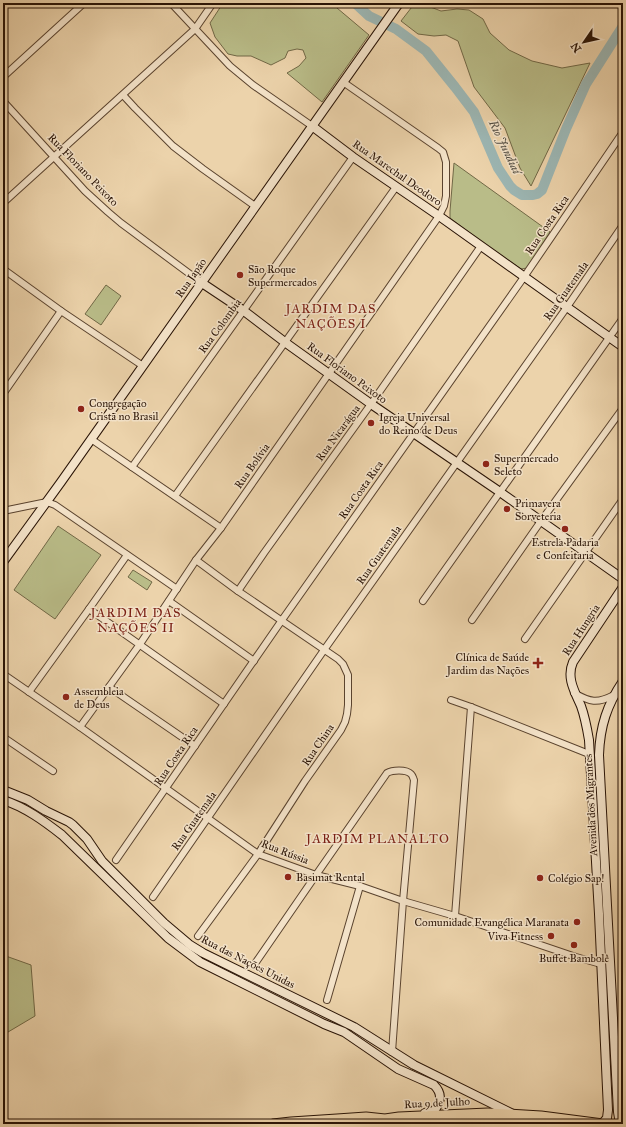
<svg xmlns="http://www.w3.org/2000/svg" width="626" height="1127" font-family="'IM FELL Great Primer',serif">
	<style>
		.green { fill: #b9bc88; stroke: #716846 }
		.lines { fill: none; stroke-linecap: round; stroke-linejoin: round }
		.river { stroke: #9cb6b3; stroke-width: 10 }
		.street-casing { stroke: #5a432e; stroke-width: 8 }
		.secondary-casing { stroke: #291305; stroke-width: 10 }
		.primary-casing { stroke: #291305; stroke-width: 11 }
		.street { stroke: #f3e2c8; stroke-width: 6 }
		.secondary { stroke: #f3e2c8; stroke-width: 8 }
		.primary { stroke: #ecd3ab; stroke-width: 9 }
		.poi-dot { fill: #8f2418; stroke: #f3e2c8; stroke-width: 1.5 }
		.labels { text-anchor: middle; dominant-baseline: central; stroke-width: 3; stroke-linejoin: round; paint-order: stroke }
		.street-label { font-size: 11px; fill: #291305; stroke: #f3e2c8 }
		.poi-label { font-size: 11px; fill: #291305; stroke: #f3e2c8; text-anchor: start }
		.water-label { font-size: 12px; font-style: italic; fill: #514c42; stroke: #f3e2c8 }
		.quarter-label { font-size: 13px; letter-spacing: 1px; fill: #7a1f14; stroke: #f3e2c8 }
	</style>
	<rect width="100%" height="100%" fill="#ecd3ab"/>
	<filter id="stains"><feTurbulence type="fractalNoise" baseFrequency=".005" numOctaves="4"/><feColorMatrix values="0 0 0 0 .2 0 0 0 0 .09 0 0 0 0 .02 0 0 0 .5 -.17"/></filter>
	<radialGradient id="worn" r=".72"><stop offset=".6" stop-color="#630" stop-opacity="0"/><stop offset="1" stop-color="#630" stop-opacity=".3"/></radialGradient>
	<!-- green -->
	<g class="green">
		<path d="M223,3H335L337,8L369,35L322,102L287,73L299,66L306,58L303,50L297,49L288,51L285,58L271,65L251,56H237L228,54L215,37L210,23Z"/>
		<path d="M415,3H420L441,11L457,9L469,10L483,19L490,33L509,50L532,61L562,68L590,63L531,186L520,168L505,128L474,87L458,41L446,35L434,36L418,34L401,21Z"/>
		<path d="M454,163L550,232L527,268L521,269L482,242L450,218V211Z"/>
		<path d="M106,285L121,296L101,325L85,314Z"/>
		<path d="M58,526L101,555L55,619L14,590Z"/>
		<path d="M133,570L152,582L147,590L128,577Z"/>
		<path d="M3,955L31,965L35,1016L3,1035Z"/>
	</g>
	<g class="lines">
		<!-- river -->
		<path class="river" d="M355,3L369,16L396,29L426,51L455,87L474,112L498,168L510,186L514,190L522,195H533L537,194L542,190L566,129L586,84L623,26"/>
		<defs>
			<g id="street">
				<path d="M171,3L230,66L253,85L312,126"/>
				<path d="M3,77L84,3"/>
				<path d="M123,95L135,108L173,146L203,169L255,206"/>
				<path d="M3,101L85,191L108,212L121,223L202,283"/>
				<path d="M3,203L195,29L213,3"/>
				<path d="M3,269L61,311L143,366"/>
				<path d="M3,394L61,311"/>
				<path d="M91,439L221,528"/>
				<path d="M132,467L353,157"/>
				<path d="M175,496L396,187"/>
				<path d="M3,511L47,502L55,505L177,589"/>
				<path d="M196,560L238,591L338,659L343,664L348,675V705L347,714L345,722L341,730L305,781L258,854L198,936"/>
				<path d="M238,591L264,553L371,404L481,246"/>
				<path d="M169,601L254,661"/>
				<path d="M423,601L623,318"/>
				<path d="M89,609L224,704"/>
				<path d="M472,620L541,521L623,408"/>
				<path d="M525,639L623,499"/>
				<path d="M3,674L80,727L258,854L316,875L360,886L403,901L455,916L576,957L601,964"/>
				<path d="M109,687L195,746"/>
				<path d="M29,692L89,609L127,555"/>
				<path d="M574,693C590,702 597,704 614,695"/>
				<path d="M451,700L471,707L589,754"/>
				<path d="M80,727L140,644L196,560L221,528L439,216L444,206L446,196V162L443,152L438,148L343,82"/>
				<path d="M3,737L53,771"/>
				<path d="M116,860L282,620L524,277L623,132"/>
				<path d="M153,897L324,650L567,307L623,225"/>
				<path d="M455,916L471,707"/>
				<path d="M254,965L316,875L387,773C392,770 406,769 411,774C413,776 413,778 414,780L403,901L392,1052"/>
				<path d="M327,1000L360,886"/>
			</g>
			<g id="secondary">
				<path d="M312,126L353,157L439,216L623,347"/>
				<path d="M202,283L244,311L286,343L371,404L500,492L623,579"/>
				<path d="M3,562L61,482L397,6L400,3"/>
				<path d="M3,790L28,800L46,811L69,822L73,825L87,839L102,861L164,923L190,945L203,953L354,1027L414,1065L513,1114"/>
				<path d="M3,800C25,807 44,821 62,835L168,938L200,962L324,1024L344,1032L398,1069L434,1085C443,1094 441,1102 434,1111L425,1113"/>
				<path d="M602,1124L607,1118L608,1110L599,914L589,740C587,728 585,717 581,706C575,692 566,678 573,662L623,587"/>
				<path d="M620,1124L618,1112L599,755C600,726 607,705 623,681"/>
			</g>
			<g id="primary">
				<path d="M505,1120H510L523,1124"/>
				<path d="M273,1124L291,1122L337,1119L366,1117L385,1119L399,1117L488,1113L541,1116L603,1124"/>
				<path d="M441,1124C464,1122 488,1117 510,1124"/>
			</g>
		</defs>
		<!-- street casing -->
		<use href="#street" class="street-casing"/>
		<!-- secondary casing -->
		<use href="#secondary" class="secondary-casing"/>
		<!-- primary casing -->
		<use href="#primary" class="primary-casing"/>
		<!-- street -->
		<use href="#street" class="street"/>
		<!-- secondary -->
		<use href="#secondary" class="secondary"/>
		<!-- primary -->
		<use href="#primary" class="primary"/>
	</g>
	<!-- markers -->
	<g class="poi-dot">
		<circle cx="240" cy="275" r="4"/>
		<circle cx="81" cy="409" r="4"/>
		<circle cx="371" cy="423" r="4"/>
		<circle cx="486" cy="464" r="4"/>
		<circle cx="507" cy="509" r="4"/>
		<circle cx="565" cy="529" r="4"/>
		<path d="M536 657h4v4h4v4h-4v4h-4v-4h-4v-4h4z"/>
		<circle cx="66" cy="697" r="4"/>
		<circle cx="288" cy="877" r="4"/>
		<circle cx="540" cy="878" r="4"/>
		<circle cx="577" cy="922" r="4"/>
		<circle cx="551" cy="936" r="4"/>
		<circle cx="574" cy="945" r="4"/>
	</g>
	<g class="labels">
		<!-- street labels -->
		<g class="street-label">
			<text transform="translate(83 170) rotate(46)">Rua Floriano Peixoto</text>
			<text transform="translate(397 173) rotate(35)">Rua Marechal Deodoro</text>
			<text transform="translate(547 225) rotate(-56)">Rua Costa Rica</text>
			<text transform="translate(191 278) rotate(-55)">Rua Japão</text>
			<text transform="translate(566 291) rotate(-55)">Rua Guatemala</text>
			<text transform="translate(220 326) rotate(-54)">Rua Colombia</text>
			<text transform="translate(347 373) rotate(36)">Rua Floriano Peixoto</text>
			<text transform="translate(338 433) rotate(-54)">Rua Nicarágua</text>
			<text transform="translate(252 466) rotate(-55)">Rua Bolívia</text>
			<text transform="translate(361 490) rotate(-55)">Rua Costa Rica</text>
			<text transform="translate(379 555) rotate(-55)">Rua Guatemala</text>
			<text transform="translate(581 630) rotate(-57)">Rua Hungria</text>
			<text transform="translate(318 745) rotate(-56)">Rua China</text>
			<text transform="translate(176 756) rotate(-56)">Rua Costa Rica</text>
			<text transform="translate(591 805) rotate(-93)">Avenida dos Migrantes</text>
			<text transform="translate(194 821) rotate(-55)">Rua Guatemala</text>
			<text transform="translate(285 852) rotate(21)">Rua Rússia</text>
			<text transform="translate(248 962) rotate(27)">Rua das Nações Unidas</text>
			<text transform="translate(437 1103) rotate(-3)">Rua 9 de Julho</text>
		</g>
		<!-- poi labels -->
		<g class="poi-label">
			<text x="248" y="269">São Roque<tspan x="248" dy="13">Supermercados</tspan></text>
			<text x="89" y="403">Congregação<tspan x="89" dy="13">Cristã no Brasil</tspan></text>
			<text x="379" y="417">Igreja Universal<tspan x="379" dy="13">do Reino de Deus</tspan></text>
			<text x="494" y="458">Supermercado<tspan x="494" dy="13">Seleto</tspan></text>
			<text x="515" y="503">Primavera<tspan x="515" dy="13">Sorveteria</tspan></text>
			<text x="565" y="542" text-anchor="middle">Estrela Padaria<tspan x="565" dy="13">e Confeitaria</tspan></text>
			<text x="529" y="657" text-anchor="end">Clínica de Saúde<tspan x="529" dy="13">Jardim das Nações</tspan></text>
			<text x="74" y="691">Assembleia<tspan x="74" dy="13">de Deus</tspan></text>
			<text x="296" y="877">Basimat Rental</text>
			<text x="548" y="878">Colégio Sap!</text>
			<text x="569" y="922" text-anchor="end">Comunidade Evangélica Maranata</text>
			<text x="543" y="936" text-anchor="end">Viva Fitness</text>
			<text x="574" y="958" text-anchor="middle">Buffet Bambolê</text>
		</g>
		<!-- water labels -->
		<g class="water-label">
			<text transform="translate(505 147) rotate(64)">Rio Jundiaí</text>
		</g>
		<!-- quarter labels -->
		<g class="quarter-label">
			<text x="331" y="309">JARDIM DAS<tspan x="331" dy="15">NAÇÕES I</tspan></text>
			<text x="136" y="613">JARDIM DAS<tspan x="136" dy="15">NAÇÕES II</tspan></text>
			<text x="378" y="839">JARDIM PLANALTO</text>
		</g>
	</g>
	<!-- margin -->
	<rect width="626" height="1127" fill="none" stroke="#ecd3ab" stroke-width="16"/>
	<rect x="4" y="4" width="618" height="1119" fill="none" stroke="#291305" stroke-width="2"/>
	<rect x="8" y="8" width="610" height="1111" fill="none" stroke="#291305"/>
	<!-- north arrow -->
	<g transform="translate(584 42) rotate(236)" stroke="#f3e2c8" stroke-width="3" paint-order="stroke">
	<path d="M0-3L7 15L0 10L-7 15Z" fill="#291305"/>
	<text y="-6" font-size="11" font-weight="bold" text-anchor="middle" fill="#291305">N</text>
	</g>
	<rect width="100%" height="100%" filter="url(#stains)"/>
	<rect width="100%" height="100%" fill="url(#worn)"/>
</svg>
